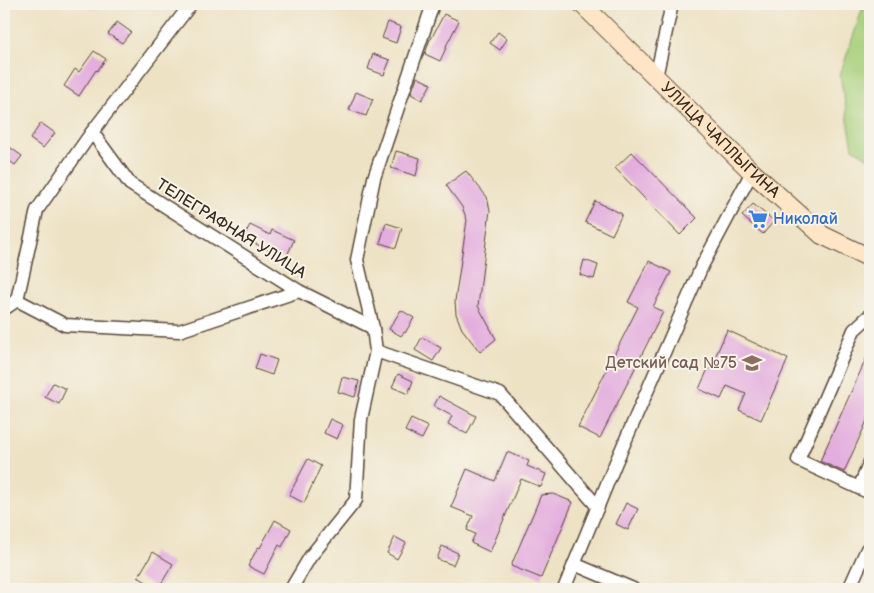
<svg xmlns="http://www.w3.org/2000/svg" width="874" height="593" font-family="'Balsamiq Sans',sans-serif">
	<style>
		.green { fill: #a6cf7a; stroke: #707c4c }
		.building { fill: #e3adde }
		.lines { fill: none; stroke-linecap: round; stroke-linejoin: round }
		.street-casing { stroke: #564637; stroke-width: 15 }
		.secondary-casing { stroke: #564637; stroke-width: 20 }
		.street { stroke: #fff; stroke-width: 12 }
		.secondary { stroke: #fde5c5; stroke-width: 18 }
		.labels { text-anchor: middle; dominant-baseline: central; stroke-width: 4; stroke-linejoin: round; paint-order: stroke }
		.street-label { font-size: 16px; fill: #3b2a1e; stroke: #f7f3e8 }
		.shop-label { font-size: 16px; fill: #366cbe; stroke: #f7f3e8; text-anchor: start }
		.education-label { font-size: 16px; fill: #785e54; stroke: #f7f3e8; text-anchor: end }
	</style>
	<rect width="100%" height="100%" fill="#f7f3e8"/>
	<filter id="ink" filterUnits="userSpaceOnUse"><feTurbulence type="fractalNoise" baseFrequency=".02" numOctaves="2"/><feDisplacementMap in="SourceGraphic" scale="10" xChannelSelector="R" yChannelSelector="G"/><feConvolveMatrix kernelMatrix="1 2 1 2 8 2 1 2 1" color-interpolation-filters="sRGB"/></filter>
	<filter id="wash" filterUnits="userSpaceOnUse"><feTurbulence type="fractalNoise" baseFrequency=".0096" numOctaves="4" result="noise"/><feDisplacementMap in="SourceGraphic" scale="20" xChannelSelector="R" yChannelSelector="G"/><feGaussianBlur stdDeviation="1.12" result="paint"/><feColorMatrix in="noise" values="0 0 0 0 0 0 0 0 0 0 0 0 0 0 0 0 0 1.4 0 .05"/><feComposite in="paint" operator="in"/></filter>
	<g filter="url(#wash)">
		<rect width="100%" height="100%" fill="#ede2c4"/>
		<!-- green -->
		<path class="green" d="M864,4H870V159L853,148L840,75Z"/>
		<g id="blocks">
			<!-- building -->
			<g class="building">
				<path d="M444,14L459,21L446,46H447L440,61L425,54L430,39H431Z"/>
				<path d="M117,22L131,32L122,43L108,34Z"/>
				<path d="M388,22L401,27L396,43L382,38Z"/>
				<path d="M498,32L507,39L500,50L490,43Z"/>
				<path d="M94,51L106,59L97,71L96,70L79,96L64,86L75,69L79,72Z"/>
				<path d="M373,54L390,60L384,75L368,69Z"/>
				<path d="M417,77L431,84L422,100L411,94Z"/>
				<path d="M356,92L373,99L366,116L349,110Z"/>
				<path d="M41,123L55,133L43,148L30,139Z"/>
				<path d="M8,146L22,156L15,165L4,157V152Z"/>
				<path d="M396,151L420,158L416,176L391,168Z"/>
				<path d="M632,152L697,218L680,235L615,168Z"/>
				<path d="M466,171L487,197L490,210L478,306L496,339L480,352L462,329L456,314L455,301L467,220L462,207L446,185Z"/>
				<path d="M595,201L622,214L612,235L585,222Z"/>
				<path d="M753,204L774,221L763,234L742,216Z"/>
				<path d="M386,223L402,228L396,248L380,243Z"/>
				<path d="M250,225L270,235L272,230L294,240L286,258L243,238Z"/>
				<path d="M584,260L598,265L594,279L580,275Z"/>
				<path d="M649,261L671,272L653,307L663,312L600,438L578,427L638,307L628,302Z"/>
				<path d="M401,310L414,318L405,333L404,332L401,336L389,329Z"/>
				<path d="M727,330L788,359L761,420L739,410L746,394L727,386L721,399L699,389L708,369H710Z"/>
				<path d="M422,337L441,348L433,361L415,350Z"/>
				<path d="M870,350V414L844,472L820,461Z"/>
				<path d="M260,354L277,360L272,375L255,369Z"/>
				<path d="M398,374L413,381L408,394L392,387Z"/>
				<path d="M342,377L359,381L355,397L338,392Z"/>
				<path d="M53,383L66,389L59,404L45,397Z"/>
				<path d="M439,396L476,416L467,434L448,424L452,416L434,406Z"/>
				<path d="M330,419L343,425L337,439L324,433Z"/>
				<path d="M411,419L428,427L422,439L405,431Z"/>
				<path d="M507,452L529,461L527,466L546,474L541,487L521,479L490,552L471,543L475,534L467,530L473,516L451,507L467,469L495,481Z"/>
				<path d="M308,459L321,466L304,503L289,495Z"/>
				<path d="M553,494L573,502L541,578L511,566L541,495Z"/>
				<path d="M626,503L638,509L628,530L616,524Z"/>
				<path d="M275,520L291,529L282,547L279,545L264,574L248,566L258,547L260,548Z"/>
				<path d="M395,537L406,543L397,559L387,553Z"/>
				<path d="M442,546L458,553L453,565L437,559Z"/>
				<path d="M153,552L173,564L158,589L138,577Z"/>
			</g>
		</g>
	</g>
	<g filter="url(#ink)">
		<use href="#blocks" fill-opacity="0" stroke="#564637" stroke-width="1"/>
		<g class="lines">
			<defs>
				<g id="street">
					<path d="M656,77L672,4"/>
					<path d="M92,132L130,184L299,291L373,328"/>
					<path d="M17,300L65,325L179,331L299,291"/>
					<path d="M4,309L17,300L37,210L92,132L191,4"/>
					<path d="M870,316L868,317L854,330L798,460L870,493"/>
					<path d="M376,351L373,328L357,260L374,178L433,4"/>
					<path d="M859,488L870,462"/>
					<path d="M574,564L633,589"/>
					<path d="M291,589L310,557L356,500L361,419L376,351L500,394L598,507"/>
					<path d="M564,589L616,462L702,266L752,172"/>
					<path d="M849,589L867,549L870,550"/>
				</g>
				<g id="secondary">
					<path id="s1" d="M582,4L752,172L822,235L870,258"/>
				</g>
			</defs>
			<!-- street casing -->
			<use href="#street" class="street-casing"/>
			<!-- secondary casing -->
			<use href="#secondary" class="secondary-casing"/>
			<!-- street -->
			<use href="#street" class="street"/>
			<!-- secondary -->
			<use href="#secondary" class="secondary"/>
		</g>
	</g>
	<!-- icons -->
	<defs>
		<symbol id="supermarket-bare" viewBox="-9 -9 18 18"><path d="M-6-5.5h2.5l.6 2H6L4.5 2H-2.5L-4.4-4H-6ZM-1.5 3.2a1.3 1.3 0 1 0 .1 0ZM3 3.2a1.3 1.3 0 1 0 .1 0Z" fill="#3f7fe0" stroke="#f7f3e8" stroke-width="2.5" paint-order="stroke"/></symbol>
		<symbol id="school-bare" viewBox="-9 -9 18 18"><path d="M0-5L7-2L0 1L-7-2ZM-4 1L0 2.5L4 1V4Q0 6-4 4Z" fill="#8d6e63" stroke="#f7f3e8" stroke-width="2.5" paint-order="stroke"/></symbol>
	</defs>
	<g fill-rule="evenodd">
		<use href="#supermarket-bare" x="744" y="205" width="28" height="28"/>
		<use href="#school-bare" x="738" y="349" width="28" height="28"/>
	</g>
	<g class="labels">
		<!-- street labels -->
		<g class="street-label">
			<text stroke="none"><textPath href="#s1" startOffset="194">УЛИЦА ЧАПЛЫГИНА</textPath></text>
			<text transform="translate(231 229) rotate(32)">ТЕЛЕГРАФНАЯ УЛИЦА</text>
		</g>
		<!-- shop labels -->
		<g class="shop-label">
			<text x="773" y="219">Николай</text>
		</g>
		<!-- education labels -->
		<g class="education-label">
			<text x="737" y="363">Детский сад №75</text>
		</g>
	</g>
	<!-- margin -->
	<rect width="874" height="593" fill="none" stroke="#f7f3e8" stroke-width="20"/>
</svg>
